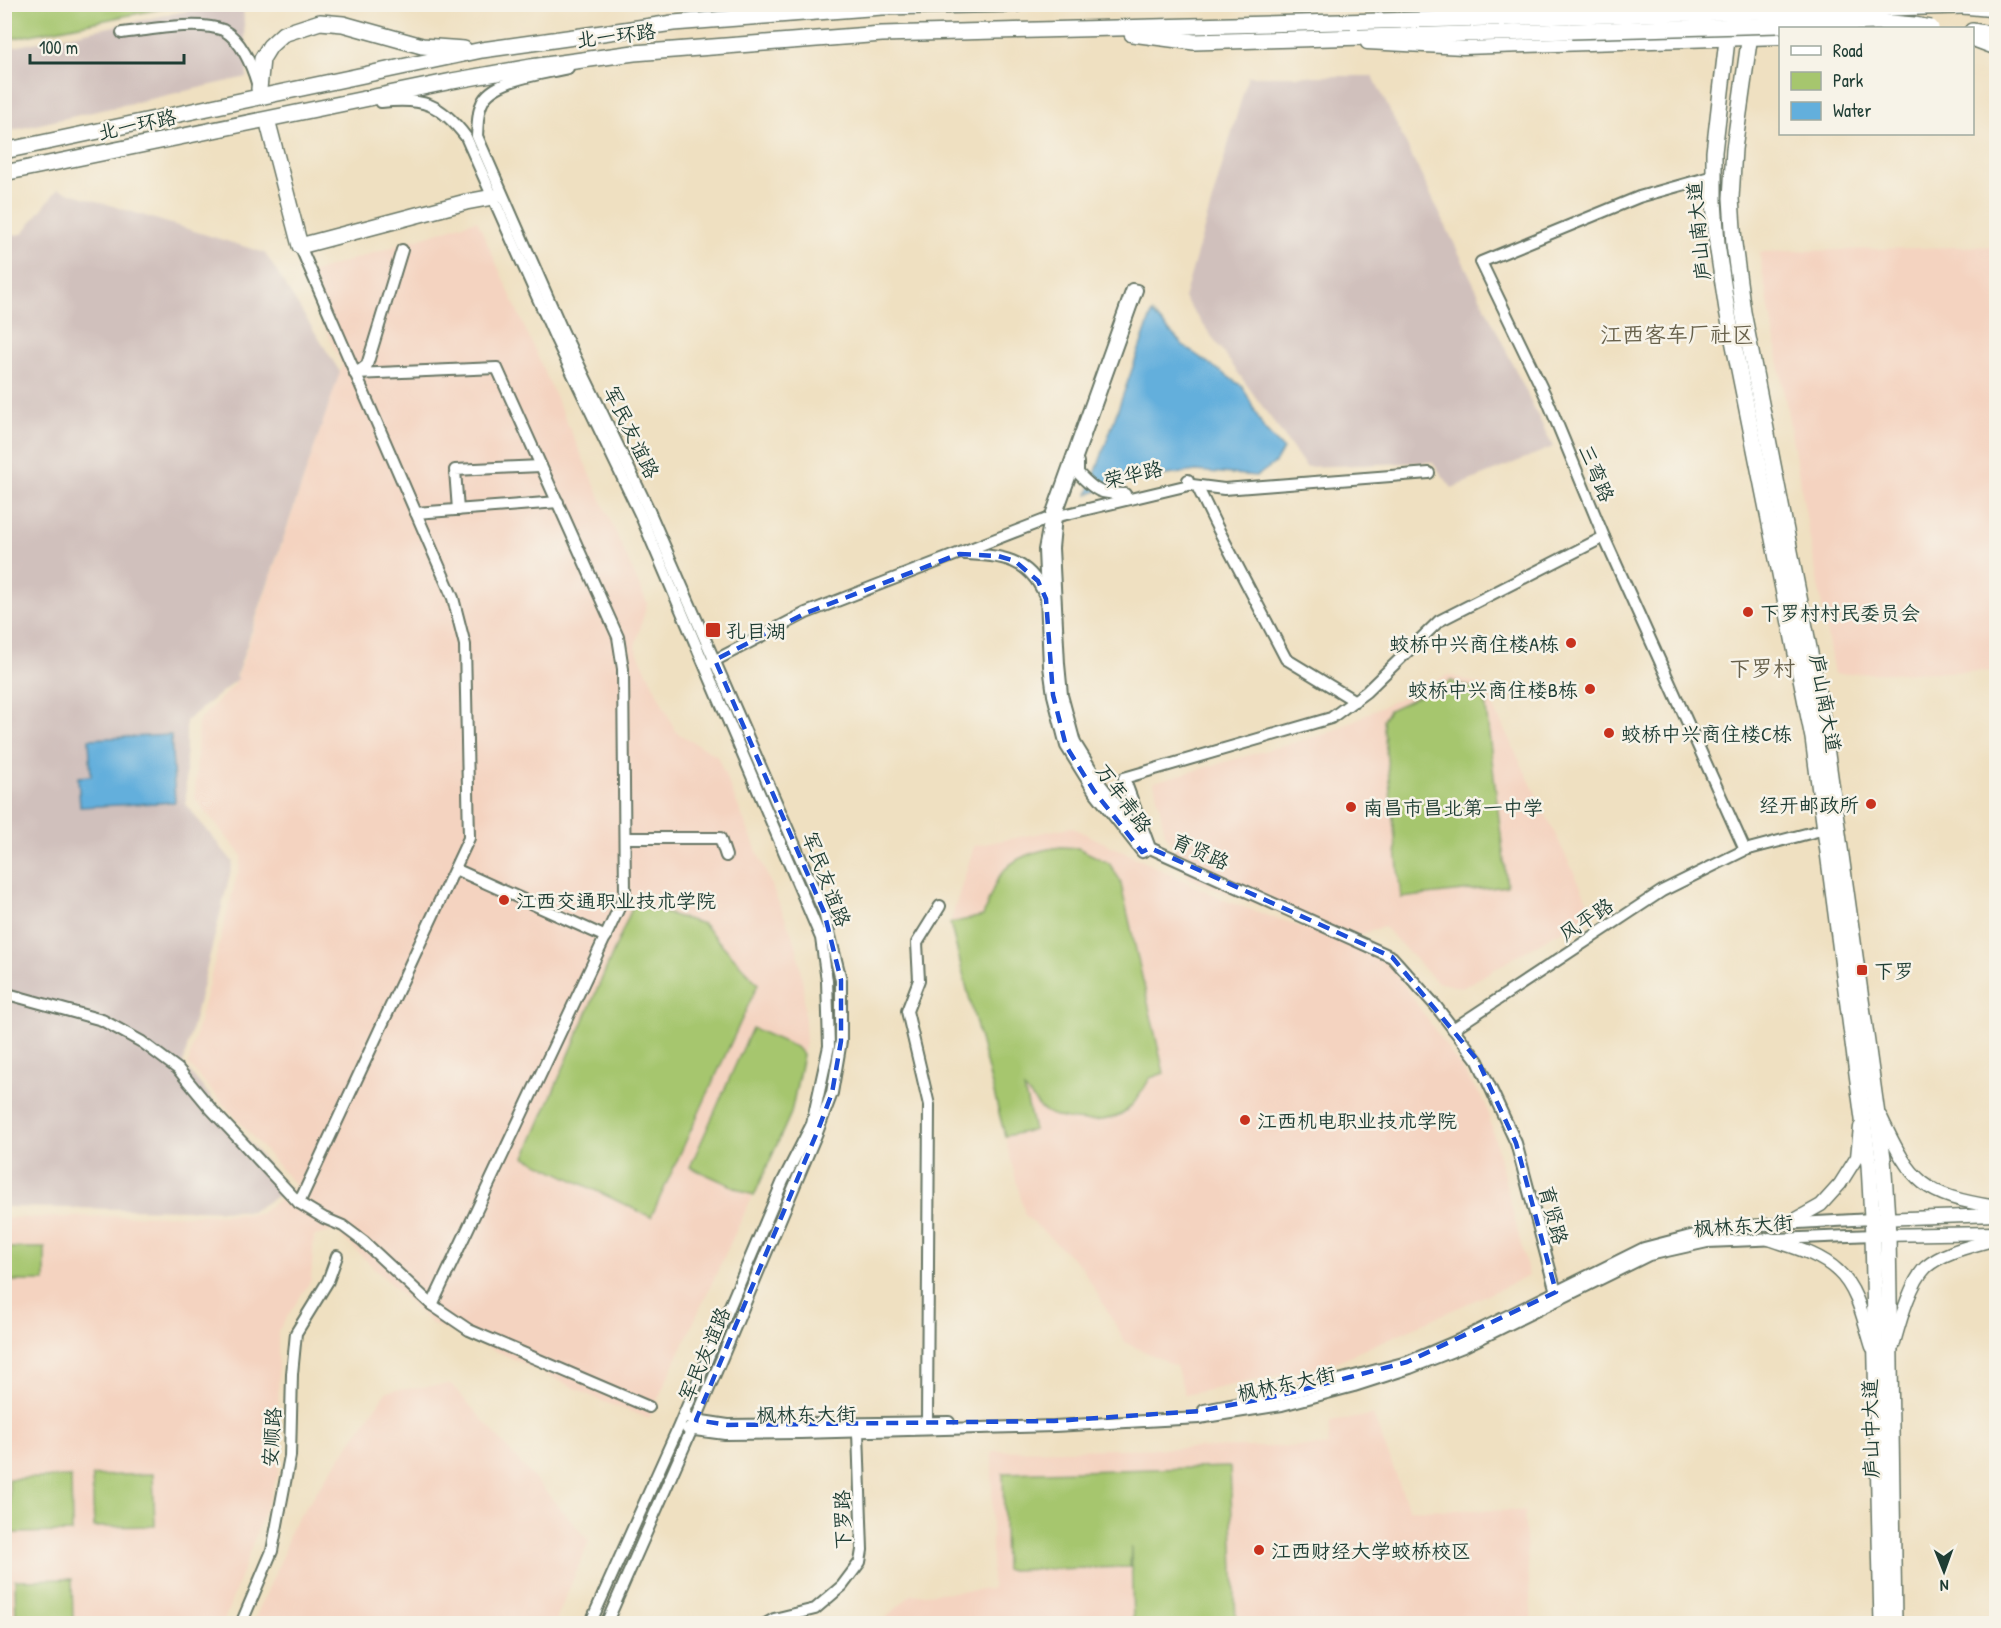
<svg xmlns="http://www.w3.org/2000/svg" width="2001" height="1628" font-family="'Patrick Hand','LXGW WenKai TC',sans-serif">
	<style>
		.built { fill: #f4d3c0 }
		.industrial { fill: #d0c0bc }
		.green { fill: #a6c66e; stroke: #628251; stroke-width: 1.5 }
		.water { fill: #63afdc; stroke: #417688; stroke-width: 1.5 }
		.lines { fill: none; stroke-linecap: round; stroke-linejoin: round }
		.highway-tunnel { stroke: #c5bfa5; stroke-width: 15; stroke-dasharray: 15 8; stroke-linecap: butt }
		.minor-casing { stroke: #687665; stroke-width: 14 }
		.major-casing { stroke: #687665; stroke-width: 15 }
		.highway-casing { stroke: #687665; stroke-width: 18 }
		.minor { stroke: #fff; stroke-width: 10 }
		.major { stroke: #fff; stroke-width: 12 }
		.highway { stroke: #fff; stroke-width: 15 }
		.highway-bridge-casing { stroke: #687665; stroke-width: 18; stroke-linecap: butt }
		.highway-bridge { stroke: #fff; stroke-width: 15 }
		.marked { fill: none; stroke: #1d4ed8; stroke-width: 4.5; stroke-dasharray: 12 8; stroke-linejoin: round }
		.poi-dot { fill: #c8321e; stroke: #f7f3e8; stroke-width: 2 }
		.labels { text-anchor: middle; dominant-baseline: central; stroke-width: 5; stroke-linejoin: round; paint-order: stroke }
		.street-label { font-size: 20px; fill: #1f3d34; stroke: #f7f3e8 }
		.poi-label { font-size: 20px; fill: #1f3d34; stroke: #f7f3e8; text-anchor: start }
		.quarter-label { font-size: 22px; fill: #68614b; stroke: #f7f3e8 }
	</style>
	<rect width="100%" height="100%" fill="#f7f3e8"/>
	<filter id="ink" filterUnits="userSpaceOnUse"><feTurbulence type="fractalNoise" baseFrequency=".0167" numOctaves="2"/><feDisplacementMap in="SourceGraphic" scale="12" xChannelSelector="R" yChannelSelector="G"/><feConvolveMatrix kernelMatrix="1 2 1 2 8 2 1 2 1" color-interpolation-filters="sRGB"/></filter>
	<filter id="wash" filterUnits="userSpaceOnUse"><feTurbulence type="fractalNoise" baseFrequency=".008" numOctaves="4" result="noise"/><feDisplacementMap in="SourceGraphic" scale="24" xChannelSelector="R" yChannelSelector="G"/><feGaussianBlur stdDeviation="1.35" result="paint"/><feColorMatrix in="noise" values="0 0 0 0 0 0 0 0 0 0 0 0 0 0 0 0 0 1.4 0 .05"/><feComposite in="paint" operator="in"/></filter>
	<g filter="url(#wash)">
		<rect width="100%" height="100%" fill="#efe0c1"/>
		<!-- built -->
		<g class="built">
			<path d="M477,220L647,603L635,647L676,732L717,756L796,944L803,984L806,1041L791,1113L649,1418L604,1402L501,1353L431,1323L336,1231L314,1236L311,1280L278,1331L279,1472L223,1624L5,1623L4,1218L260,1214L296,1186L188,1064L242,856L195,799L198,721L235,684L342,365L301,276Z"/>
			<path d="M1996,246V671L1834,674L1759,252Z"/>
			<path d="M1448,675L1483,685L1593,912L1462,988L1437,982L1383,926L1349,940L1189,878L1165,833L1154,782L1328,733Z"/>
			<path d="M1071,827L1229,902L1383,955L1486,1104L1529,1276L1329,1365L1185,1395L1176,1366L1126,1343L1081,1266L1025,1215L950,923L974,846Z"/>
			<path d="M451,1384L589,1541L555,1623H253L284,1553L291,1528L387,1391Z"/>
			<path d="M1373,1415L1409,1509L1524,1511L1532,1623L879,1624L911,1595L992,1589V1451L1328,1446L1330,1422Z"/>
		</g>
		<!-- industrial -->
		<g class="industrial">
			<path d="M215,5H243L247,77L5,132L4,49Z"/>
			<path d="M1248,76H1373L1553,447L1452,488L1432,462L1306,467L1184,298Z"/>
			<path d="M58,189L265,253L340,372L236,677L239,678L186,721V805L233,862L183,1064L289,1189L252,1211L5,1207V236L22,234Z"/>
		</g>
		<!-- green -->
		<g class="green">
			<path d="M5,4H180V5L5,40Z"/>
			<path d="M1451,681L1484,692L1507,886L1401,898L1383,720L1389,710Z"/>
			<path d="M1061,847L1078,848L1109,863L1120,880L1164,1073L1150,1078C1142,1092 1132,1110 1117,1116C1098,1124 1060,1122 1043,1110C1036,1105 1031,1095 1024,1089L1034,1130L1005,1136L950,923L983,916C988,903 992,888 999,877C1012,856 1039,850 1061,847Z"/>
			<path d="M634,904L703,924L758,984L651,1217L525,1157Z"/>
			<path d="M752,1028L796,1047L803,1055L791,1113L754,1196L690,1167Z"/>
			<rect x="5" y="1248" width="40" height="33"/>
			<path d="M1230,1467L1236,1623H1133L1131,1547L1130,1567L1005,1570L1003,1473Z"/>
			<path d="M153,1474L155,1526L94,1527L92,1476Z"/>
			<path d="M71,1477L72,1532L11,1533L9,1479Z"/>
			<path d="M72,1579L73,1623H16L15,1580Z"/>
		</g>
		<!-- water -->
		<g class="water">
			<path d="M1152,313L1185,347L1243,387L1264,429L1283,449L1275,463L1257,476L1196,471L1132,480L1088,494Z"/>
			<path d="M171,735L175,802L80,807L78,777L91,776L89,739Z"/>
		</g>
	</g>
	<g filter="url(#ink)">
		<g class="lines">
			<!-- highway-tunnel -->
			<path class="highway-tunnel" d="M259,89L269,127"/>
			<defs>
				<g id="minor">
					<path d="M122,33C148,30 199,20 223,30C241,39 252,66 257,83"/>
					<path d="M568,68C544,74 492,79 482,103C477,113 478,124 477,136L563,332L647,506L824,912L841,980V1041L832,1093L818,1130L691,1431L606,1624"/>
					<path d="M381,102C423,97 441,104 466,137L555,337L640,514L821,938L827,981L829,1046L812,1124L783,1181L678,1428L590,1624"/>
					<path d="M1714,176L1639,197L1481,262L1547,399L1604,537L1745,850L1825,829"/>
					<path d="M402,250L367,365L355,374L497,368L618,637L623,669L625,895L432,1305"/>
					<path d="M1132,289L1137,290L1056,516L1053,548L1059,664L1062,695L1075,743L1101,785L1150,848L1142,852L1094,791L1066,746L1053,695L1049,666L1044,550L1050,518Z"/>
					<path d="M1078,462V473C1096,492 1100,494 1125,494"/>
					<path d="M1192,485L1224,489L1429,473"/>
					<path d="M1197,486L1215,523L1286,659L1355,701"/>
					<path d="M458,510L455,470L541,466"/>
					<path d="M416,513L558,502"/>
					<path d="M965,554C1000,556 1028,557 1044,594"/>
					<path d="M710,663L806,613L1050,518L1189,485L1188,480"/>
					<path d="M625,838H720L726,856"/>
					<path d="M455,869L606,937"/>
					<path d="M4,993L102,1020L142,1042L178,1069L211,1109L299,1203L324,1218L343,1226L363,1241L432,1305L469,1330L649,1407"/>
					<path d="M1453,1029L1662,891L1745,850"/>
					<path d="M299,1203L469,838L465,645L453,598L300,246"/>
					<path d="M1556,1292L1516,1143L1478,1061L1435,1005L1392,957L1150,848L1124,778L1331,718L1366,692L1439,621L1604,537"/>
					<path d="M1204,1410L1282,1395L1407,1362L1459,1340L1644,1248L1698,1234L1744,1226L1872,1219"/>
					<path d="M689,1419L728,1425L949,1422"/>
					<path d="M927,1422L929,1105L907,1011L919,980L917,943L940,906"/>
					<path d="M687,1429L725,1434L800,1433L1054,1426L1199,1418L1282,1405L1354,1386L1410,1368L1463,1347L1649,1255L1707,1242L1873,1235"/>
					<path d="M241,1624L272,1551L290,1456L292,1374L296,1333L328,1281L337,1256"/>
					<path d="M765,1624L774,1619L815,1609L842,1586L860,1562L862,1550L858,1432"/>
				</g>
				<g id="major">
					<path d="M1367,43L1463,48L1780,38"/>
					<path d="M1881,1117C1912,1184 1923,1195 1996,1207"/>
					<path d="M1878,1219L1996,1215"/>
					<path d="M1789,1223L1821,1205L1840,1184L1857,1157L1860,1127"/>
					<path d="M1880,1235L1996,1233"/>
					<path d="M1769,1239C1792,1247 1819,1253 1838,1271C1858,1289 1864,1322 1872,1347"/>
					<path d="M1893,1346C1899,1325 1910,1282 1926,1267C1945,1251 1973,1246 1996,1239"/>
				</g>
				<g id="highway">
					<path d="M1963,6L1996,9"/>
					<path d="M1753,13L1734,149L1731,198L1734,244L1743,312L1820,704L1883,1158L1888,1234L1894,1624"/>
					<path d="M1733,15L1727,40L1714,152V201L1717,244L1727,310L1813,738L1869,1165L1873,1235L1882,1624"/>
					<path d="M1972,31L1996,35"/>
					<path d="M1132,34L1194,42L1571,31"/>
					<path d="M1972,38L1996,47"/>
					<path d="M259,89L262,59L270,46L283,34L320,22L343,24L422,46L464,49"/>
					<path d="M269,127L300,246L466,202L493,197"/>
					<path d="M4,151L482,50L673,23L882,7L1017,4"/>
					<path d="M4,173L452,81L531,67L634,53L882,34L1571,16"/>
				</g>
			</defs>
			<!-- minor casing -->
			<use href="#minor" class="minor-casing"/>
			<!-- major casing -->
			<use href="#major" class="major-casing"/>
			<!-- highway casing -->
			<use href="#highway" class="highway-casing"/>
			<!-- minor -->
			<use href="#minor" class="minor"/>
			<!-- major -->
			<use href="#major" class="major"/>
			<!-- highway -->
			<use href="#highway" class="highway"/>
			<defs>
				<g id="highway-bridge">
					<path d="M1571,16L1963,6"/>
					<path d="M1571,31L1879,22L1914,25L1931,28"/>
				</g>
			</defs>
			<!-- highway-bridge casing -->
			<use href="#highway-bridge" class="highway-bridge-casing"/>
			<!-- highway-bridge -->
			<use href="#highway-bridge" class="highway-bridge"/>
		</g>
	</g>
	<!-- marked area -->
	<path class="marked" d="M959,554L998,556L1015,561L1038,581L1046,599L1053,695L1066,746L1094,791L1142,852L1150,848L1392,957L1478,1061L1516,1143L1556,1292L1407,1362L1282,1395L1200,1411L1054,1421L728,1425L696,1420L818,1130L832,1093L841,1041V980L824,912L715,660L806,613Z"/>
	<!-- markers -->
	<g class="poi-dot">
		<circle cx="1748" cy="612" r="6"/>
		<rect x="705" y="622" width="16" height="16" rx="3"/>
		<circle cx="1571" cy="643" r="6"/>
		<circle cx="1590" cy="689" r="6"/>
		<circle cx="1609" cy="733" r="6"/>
		<circle cx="1871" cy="804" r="6"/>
		<circle cx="1351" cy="807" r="6"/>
		<circle cx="504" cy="900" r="6"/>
		<rect x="1856" y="964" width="12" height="12" rx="3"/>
		<circle cx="1245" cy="1120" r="6"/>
		<circle cx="1259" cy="1550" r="6"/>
	</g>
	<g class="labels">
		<!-- street labels -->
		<g class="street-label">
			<text transform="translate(616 35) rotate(-7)">北一环路</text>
			<text transform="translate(137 124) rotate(-12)">北一环路</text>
			<text transform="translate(1698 231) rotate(-95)">庐山南大道</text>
			<text transform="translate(632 432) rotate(64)">军民友谊路</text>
			<text transform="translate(1597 473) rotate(67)">三弯路</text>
			<text transform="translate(1133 474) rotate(-13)">荣华路</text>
			<text transform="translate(1826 703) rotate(80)">庐山南大道</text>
			<text transform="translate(1124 798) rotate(54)">万年青路</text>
			<text transform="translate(1201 851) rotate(24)">育贤路</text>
			<text transform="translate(827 879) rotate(69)">军民友谊路</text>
			<text transform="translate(1586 919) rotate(-34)">风平路</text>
			<text transform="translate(1554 1215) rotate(75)">育贤路</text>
			<text transform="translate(1743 1225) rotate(-4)">枫林东大街</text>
			<text transform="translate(704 1354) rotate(-67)">军民友谊路</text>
			<text transform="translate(1286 1383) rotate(-12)">枫林东大街</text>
			<text transform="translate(806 1414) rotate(-1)">枫林东大街</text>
			<text transform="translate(1870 1429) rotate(-91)">庐山中大道</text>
			<text transform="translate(271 1437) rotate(-86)">安顺路</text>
			<text transform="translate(842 1520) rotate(-91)">下罗路</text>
		</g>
		<!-- poi labels -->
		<g class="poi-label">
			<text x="1760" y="612">下罗村村民委员会</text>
			<text x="726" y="630">孔目湖</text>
			<text x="1559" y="643" text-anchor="end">蛟桥中兴商住楼A栋</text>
			<text x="1578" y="689" text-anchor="end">蛟桥中兴商住楼B栋</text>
			<text x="1621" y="733">蛟桥中兴商住楼C栋</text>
			<text x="1859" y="804" text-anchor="end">经开邮政所</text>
			<text x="1363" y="807">南昌市昌北第一中学</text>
			<text x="516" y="900">江西交通职业技术学院</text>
			<text x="1874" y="970">下罗</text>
			<text x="1257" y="1120">江西机电职业技术学院</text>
			<text x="1271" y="1550">江西财经大学蛟桥校区</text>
		</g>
		<!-- quarter labels -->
		<g class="quarter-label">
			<text x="1677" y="334">江西客车厂社区</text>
			<text x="1762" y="668">下罗村</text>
		</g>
	</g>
	<!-- margin -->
	<rect width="2001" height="1628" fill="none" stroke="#f7f3e8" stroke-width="24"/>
	<!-- legend -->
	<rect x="1779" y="27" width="195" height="108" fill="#f7f3e8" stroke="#a1aaa0" stroke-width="1.5"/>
	<rect x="1791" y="46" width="30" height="9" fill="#ffffff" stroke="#a1aaa0" stroke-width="1.5"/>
	<text x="1833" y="57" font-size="18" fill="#1f3d34">Road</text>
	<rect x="1791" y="72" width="30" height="18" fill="#a6c66e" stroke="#a1aaa0" stroke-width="1.5"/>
	<text x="1833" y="87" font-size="18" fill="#1f3d34">Park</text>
	<rect x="1791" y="102" width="30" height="18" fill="#63afdc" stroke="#a1aaa0" stroke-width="1.5"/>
	<text x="1833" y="117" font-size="18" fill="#1f3d34">Water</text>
	<!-- north arrow -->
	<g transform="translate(1944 1571) rotate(179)" stroke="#f7f3e8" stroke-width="4.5" paint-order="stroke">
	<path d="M0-4.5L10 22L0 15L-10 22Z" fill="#1f3d34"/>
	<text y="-9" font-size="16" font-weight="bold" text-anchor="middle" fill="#1f3d34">N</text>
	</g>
	<!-- scale -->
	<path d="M30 54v9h154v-9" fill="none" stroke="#1f3d34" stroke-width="3"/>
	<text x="39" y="54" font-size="18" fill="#1f3d34" stroke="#f7f3e8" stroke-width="4.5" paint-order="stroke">100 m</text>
</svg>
